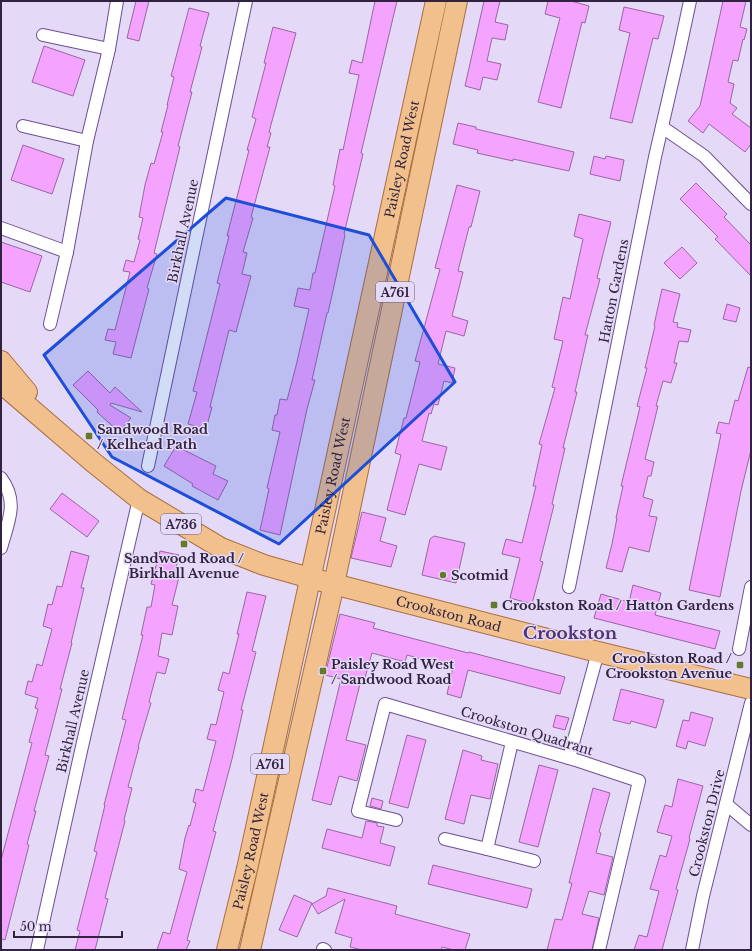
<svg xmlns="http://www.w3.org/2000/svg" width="752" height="951" font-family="'Libre Baskerville',serif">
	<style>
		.building { fill: #f4a4ff; stroke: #9a66a1 }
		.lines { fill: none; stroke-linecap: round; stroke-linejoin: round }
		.street-casing { stroke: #6c5091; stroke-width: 14 }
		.primary-casing { stroke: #a96e40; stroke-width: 22 }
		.street { stroke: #fff; stroke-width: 12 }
		.primary { stroke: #f2c08d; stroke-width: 20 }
		.marked { fill: #1d4ed8; fill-opacity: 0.2; stroke: #1d4ed8; stroke-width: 3; stroke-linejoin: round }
		.poi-dot { fill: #647929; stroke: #e4d9f7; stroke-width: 1.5 }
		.labels { text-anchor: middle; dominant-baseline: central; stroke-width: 3; stroke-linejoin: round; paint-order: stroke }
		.shield { fill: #e4d9f7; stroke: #655a76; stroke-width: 1 }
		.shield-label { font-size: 12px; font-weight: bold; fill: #2f233f }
		.street-label { font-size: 13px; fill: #2f233f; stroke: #e4d9f7 }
		.poi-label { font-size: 13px; font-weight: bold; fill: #2f233f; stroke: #e4d9f7; text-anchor: start }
		.district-label { font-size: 17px; font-weight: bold; fill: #513574; stroke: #e4d9f7 }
	</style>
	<rect width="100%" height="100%" fill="#e4d9f7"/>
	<!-- building -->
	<g class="building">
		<path d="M136,1H149L139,41L127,38Z"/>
		<path d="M375,1H397L361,153L363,154L344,234L345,235L336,277L328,313H327L312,380H315L307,409L280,535L260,530L269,489L267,488L280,432L272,430L275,415H277L280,399L287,400L296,366L309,309L294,306L298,288L310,290L313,273H315L335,186L333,185L340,149L343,150L359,75L349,73L352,60L362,63Z"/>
		<path d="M484,1H500L495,22L508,25L505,40L492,38L487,61L501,64L497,80L483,77L480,90L465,86Z"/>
		<path d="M548,1H571L589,6L585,23L582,22L561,108L538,102L560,18L545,14Z"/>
		<path d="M723,1H746L740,27L747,29L744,40L743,39L738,61L733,60L728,82L734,84L730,103L737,108L732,114L751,128V144L745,152L709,124L703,133L688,121L700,106Z"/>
		<path d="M624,7L664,16L658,39L653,38L632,123L610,118L630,33L619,30Z"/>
		<path d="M189,8L209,13L200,46L202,47L190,92H192L178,146L180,147L154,253L157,254L147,288L149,289L131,358L113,354L116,342L105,340L108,329L115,330L130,272L123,271L126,260L134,262L140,240L138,239L143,218L139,217L145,185L151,163L154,164L163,132H161L168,105H167L174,77L171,76Z"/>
		<path d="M273,27L296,33L269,132L271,133L267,147H270L251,217L253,218L243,252L247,253L242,274L251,276L236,332L229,330L210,407H212L206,429L188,424L197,392L193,391L220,284L217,283L229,236H227L249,150H247L256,119L252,117L266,63H264Z"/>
		<path d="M44,46L85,60L73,96L32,82Z"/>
		<path d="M458,123L476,127V129L574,152L569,171L513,159V161L477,153L478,150L453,144Z"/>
		<path d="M23,145L64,159L52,194L11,180Z"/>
		<path d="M594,156L605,159L606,156L624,160L620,181L590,174Z"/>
		<path d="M696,183L727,214L724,217L751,245V276L715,239L718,237L680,199Z"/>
		<path d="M457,185L480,191L471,227H469L458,271L463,272L452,316L468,321L464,336L446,331L438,364L455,368L452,383L444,381L438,405L434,404L431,414L429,413L422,441L447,447L441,470L419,464L405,515L387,510L401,455L395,453L404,418H406L420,362L415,361L440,269L435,268Z"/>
		<path d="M579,214L611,222L597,278L600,279L585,335H588L575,392H577L563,448H565L552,504L554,505L540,561L543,562L532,604L510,598L520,558L502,554L506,539L522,543L536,486H533L542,445L539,444L555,388L552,387L563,341L554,339L563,297L570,299L583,239L574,236Z"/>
		<path d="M1,242L42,256L30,292L1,282Z"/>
		<path d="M682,247L697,263L680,279L664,263Z"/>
		<path d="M662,289L680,294L673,322L678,323L677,327L691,330L688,342L679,341L674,363H677L671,383L663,381L656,406H658L645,459L654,462L651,476H648L643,497L653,500L649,516L657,517L649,552L629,547L622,572L606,568L612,544L617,518H616L623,486H621L640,407L637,406L647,368H645L655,326L654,325Z"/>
		<path d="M727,304L740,308L736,322L723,319Z"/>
		<path d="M748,367L751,368V450L741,491L720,597L689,590L721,434L716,433L719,422L729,424L735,400L738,401Z"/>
		<path d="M88,371L110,393L115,387L142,412L111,403L110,405L131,418L119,432L97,412L98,410L73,385Z"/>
		<path d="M176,446L216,466L213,474L228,481L218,500L192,486L193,484L164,466Z"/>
		<path d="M62,493L99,521L87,537L50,509Z"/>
		<path d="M362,512L386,518L380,541L397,546L391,567L351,558Z"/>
		<path d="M434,536L465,543L456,583L422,575L430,539Z"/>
		<path d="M71,551L89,556L81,588H84L71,643H72L60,689H62L45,755L49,756L34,811H36L27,844L29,845L5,940L1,939V860L32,743L29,742L38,709L35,708L38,698L25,694L28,681L32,682L37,664L42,666L52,629L43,626L48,604L52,605L57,586L62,587Z"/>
		<path d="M160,551L179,555L174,576L179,577L172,605L178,606L172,635L162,633L158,656L169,659L165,674L157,672L149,702L151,703L138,747H139L128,787L132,788L124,820L125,821L105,898L108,899L95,950H75L80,931L77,930L97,852L94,851L105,805H104L126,720L122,719L143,635H141L147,607H151L155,585L151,584Z"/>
		<path d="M633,585L661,593L655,615L720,631L715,649L594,618L601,594L629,602Z"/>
		<path d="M247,592L266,596L252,651L256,652L241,710H243L232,759L213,831L216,832L187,940L190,941L186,950H157L163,932L170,934L187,872L179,869L185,838L189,825L190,826L196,803L193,802L196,789L203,791L216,741L207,739L211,724L216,725L224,692L218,690L223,672L229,674L239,634H237Z"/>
		<path d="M340,614L375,623L373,628L468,653L469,652L565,677L560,694L468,670L461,698L447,694L453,668L407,655L405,662L372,653L363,685L360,684L346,740L366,745L357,781L339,776L331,805L312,800L341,679L325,675Z"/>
		<path d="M621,689L664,700L656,728L631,721L630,724L613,720Z"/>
		<path d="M691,712L713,718L705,746L688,741L686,749L676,746L683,720L689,721Z"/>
		<path d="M556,715L569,718L565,730L553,727Z"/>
		<path d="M407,735L426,740L408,808L389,803Z"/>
		<path d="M463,750L482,756L481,760L498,764L490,799L471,795L464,824L445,819Z"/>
		<path d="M539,765L558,770L538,847L519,842Z"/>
		<path d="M678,779L703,786L689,838L690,839L676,889L678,890L662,950H634L639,935L647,937L659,891L650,889L660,855L666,857L672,836L657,832L665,805L672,807Z"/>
		<path d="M593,788L610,793L599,832L601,833L596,853L613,857L604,895L589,891L582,914L599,918L592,950H547L555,919L562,920L572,883H569Z"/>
		<path d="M372,798L383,801L381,809L370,806Z"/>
		<path d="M366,821L377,823V826L384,827L380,843L395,847L390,866L322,848L327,829L362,838Z"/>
		<path d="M433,865L532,889L527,908L428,884Z"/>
		<path d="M328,888L397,906L395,914L470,934L465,950H454L442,947L441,950H362L350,947L352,938L335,933L345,899L318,914L312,904L326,896Z"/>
		<path d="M294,895L312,903L297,937L279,930Z"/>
	</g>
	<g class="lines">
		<defs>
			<g id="street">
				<path d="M43,35L109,49L117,1"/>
				<path d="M23,126L87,141"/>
				<path d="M662,127L704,156L751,204"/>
				<path d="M1,228L67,252"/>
				<path d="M50,324L67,252L87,141L109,49"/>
				<path d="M148,466L246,1"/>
				<path d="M1,478C19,502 8,522 1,548"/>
				<path d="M569,587L655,157L680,48L690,1"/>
				<path d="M739,649L751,587"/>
				<path d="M512,742L487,849L534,861"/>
				<path d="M569,758L598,652"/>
				<path d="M726,804L751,825"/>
				<path d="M396,820L358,811L385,704L579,761L639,781L599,950"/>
				<path d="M445,839L487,849"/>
				<path d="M323,949L325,950"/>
				<path d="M37,950L81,751L139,499"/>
				<path d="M692,950L703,896L751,703"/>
			</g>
			<g id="primary">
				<path d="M1,361L27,392"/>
				<path id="s1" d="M1,383L94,463L139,499L221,548L264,565L310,578L598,652L751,689"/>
				<path id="s2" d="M227,950L247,869L436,1"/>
				<path d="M250,950L334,584L457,1"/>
			</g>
		</defs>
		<!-- street casing -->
		<use href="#street" class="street-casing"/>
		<!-- primary casing -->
		<use href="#primary" class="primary-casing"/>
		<!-- street -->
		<use href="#street" class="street"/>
		<!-- primary -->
		<use href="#primary" class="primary"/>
	</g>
	<!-- marked area -->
	<path class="marked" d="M226,198L369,235L455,382L279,544L112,457L44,355Z"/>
	<!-- markers -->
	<g class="poi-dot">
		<rect x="85" y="432" width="8" height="8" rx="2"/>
		<rect x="180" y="540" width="8" height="8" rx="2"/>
		<circle cx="443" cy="575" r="4"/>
		<rect x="490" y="601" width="8" height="8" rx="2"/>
		<rect x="736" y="661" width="8" height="8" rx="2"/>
		<rect x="319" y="667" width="8" height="8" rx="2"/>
	</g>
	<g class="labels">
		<!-- shield labels -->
		<g class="shield">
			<rect x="376" y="282" width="38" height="20" rx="3"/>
			<rect x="161" y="514" width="40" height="20" rx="3"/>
			<rect x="251" y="754" width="38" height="20" rx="3"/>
		</g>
		<g class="shield-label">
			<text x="395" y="292">A761</text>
			<text x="181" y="524">A736</text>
			<text x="270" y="764">A761</text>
		</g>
		<!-- street labels -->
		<g class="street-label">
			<text stroke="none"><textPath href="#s2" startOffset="810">Paisley Road West</textPath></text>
			<text transform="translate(183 231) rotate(-78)">Birkhall Avenue</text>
			<text transform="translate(614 291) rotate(-79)">Hatton Gardens</text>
			<text stroke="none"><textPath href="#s2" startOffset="486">Paisley Road West</textPath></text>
			<text stroke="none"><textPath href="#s1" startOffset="513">Crookston Road</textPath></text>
			<text transform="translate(73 721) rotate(-77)">Birkhall Avenue</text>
			<text transform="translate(527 731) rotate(17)">Crookston Quadrant</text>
			<text transform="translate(707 823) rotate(-76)">Crookston Drive</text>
			<text stroke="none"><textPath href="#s2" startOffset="102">Paisley Road West</textPath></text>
		</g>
		<!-- poi labels -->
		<g class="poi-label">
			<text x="97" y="429">Sandwood Road<tspan x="97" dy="15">/ Kelhead Path</tspan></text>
			<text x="184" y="558" text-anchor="middle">Sandwood Road /<tspan x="184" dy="15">Birkhall Avenue</tspan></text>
			<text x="451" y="575">Scotmid</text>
			<text x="502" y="605">Crookston Road / Hatton Gardens</text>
			<text x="732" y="658" text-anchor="end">Crookston Road /<tspan x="732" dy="15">Crookston Avenue</tspan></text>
			<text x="331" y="664">Paisley Road West<tspan x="331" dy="15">/ Sandwood Road</tspan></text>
		</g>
		<!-- district labels -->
		<g class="district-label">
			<text x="570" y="633">Crookston</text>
		</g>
	</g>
	<!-- border -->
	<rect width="752" height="951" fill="none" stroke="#2f233f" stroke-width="4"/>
	<!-- scale -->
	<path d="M14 931v6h108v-6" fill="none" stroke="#2f233f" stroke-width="2"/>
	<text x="20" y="931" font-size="12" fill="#2f233f" stroke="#e4d9f7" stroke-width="3" paint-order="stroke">50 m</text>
</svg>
